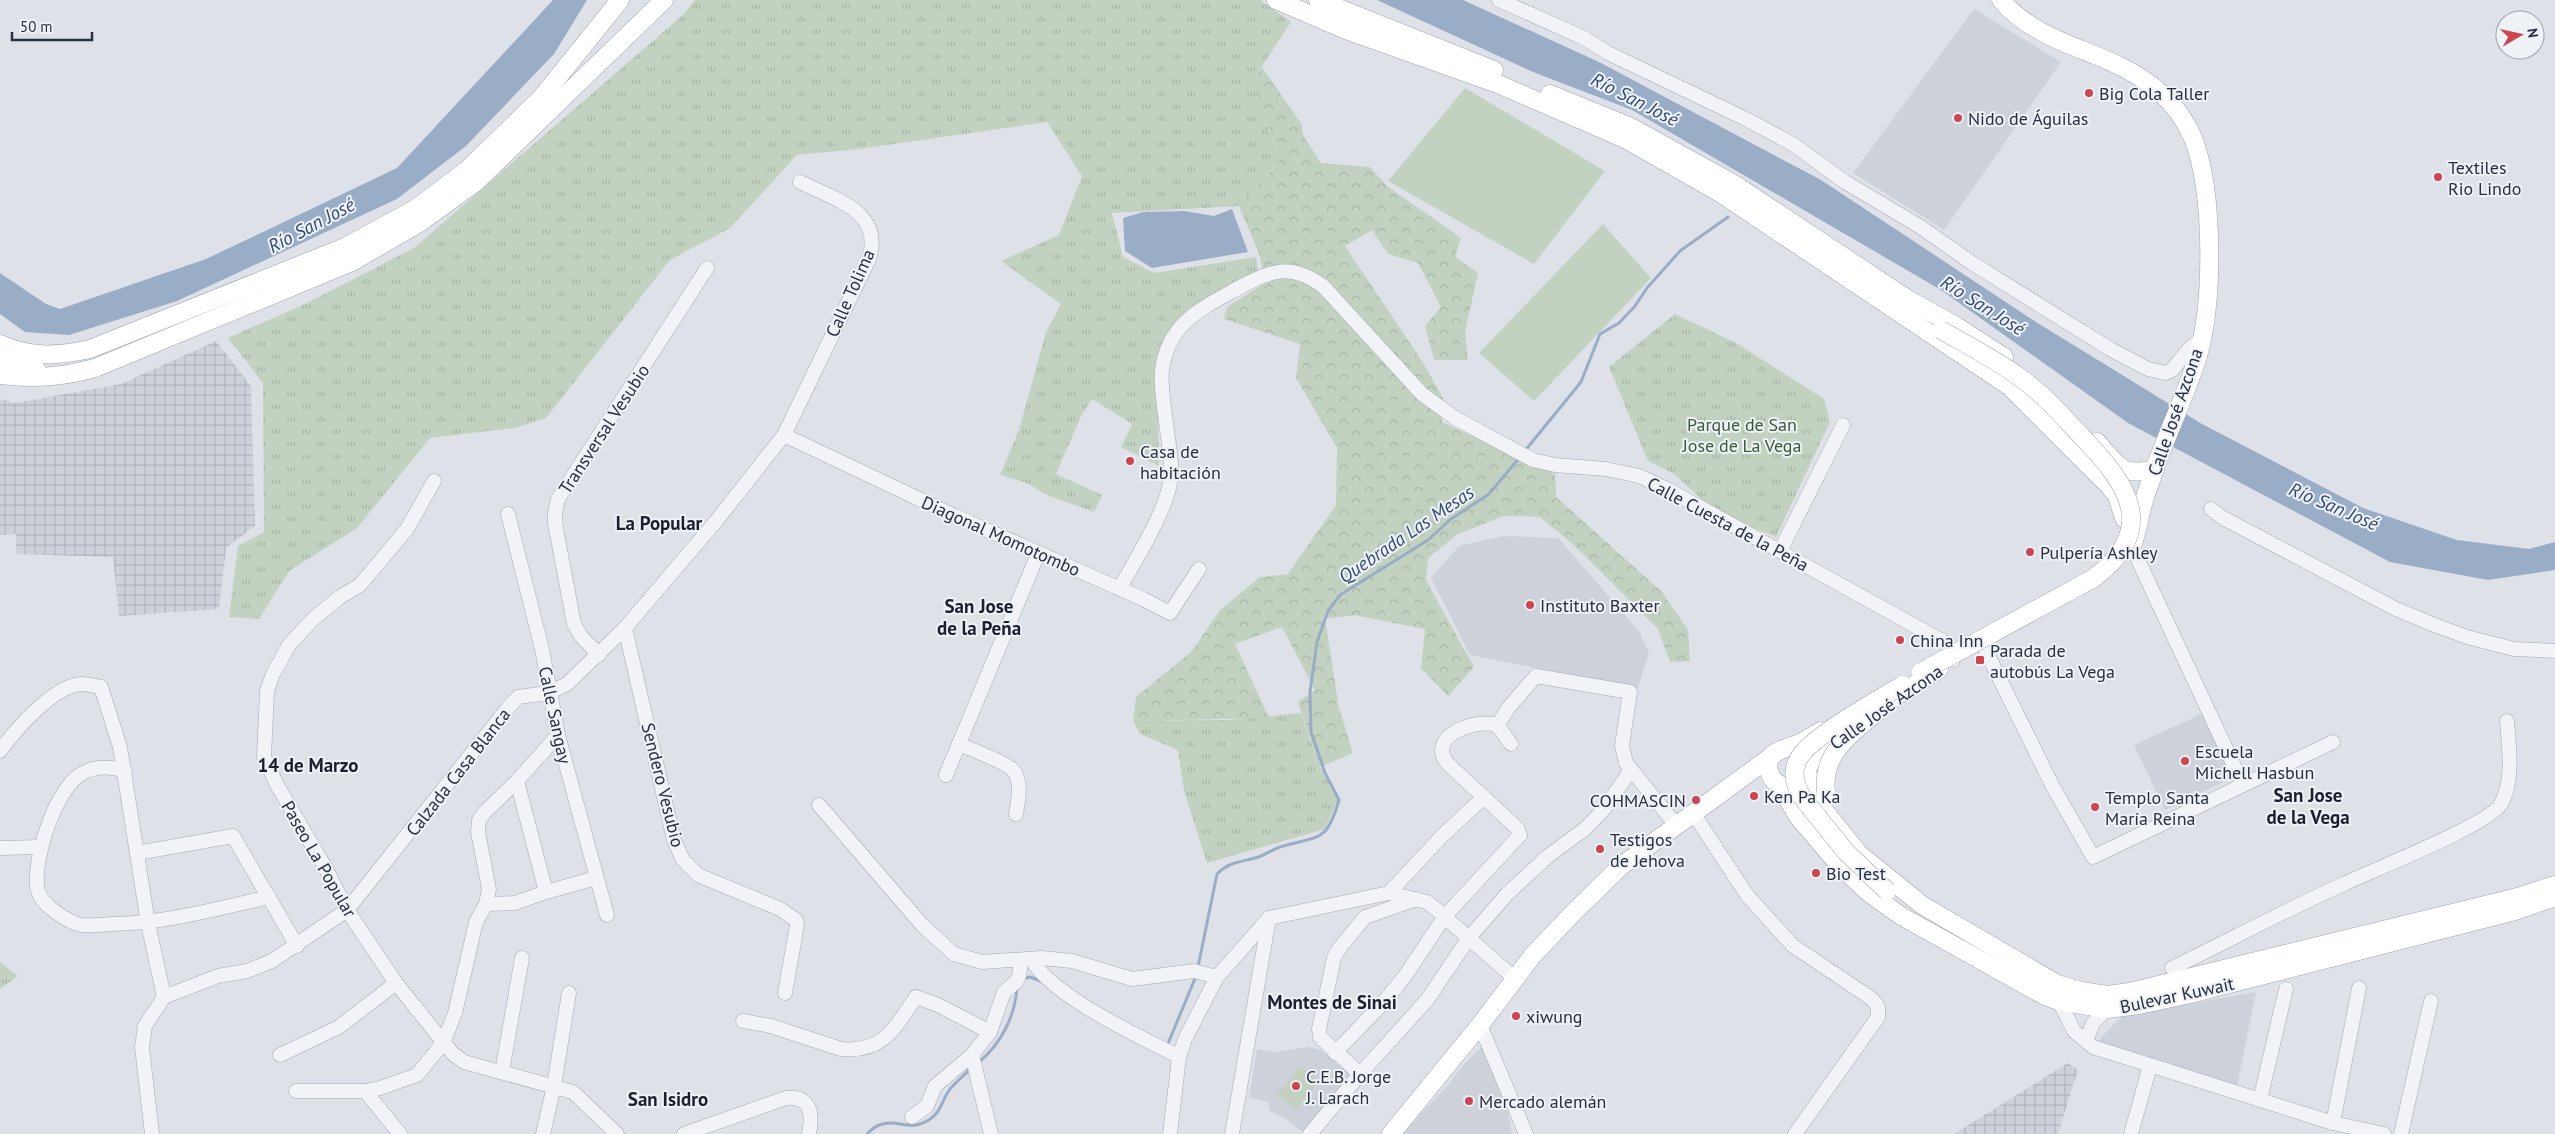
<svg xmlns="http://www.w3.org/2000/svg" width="2555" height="1134" font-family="'PT Sans',sans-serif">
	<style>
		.built { fill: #cdd1da }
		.industrial { fill: url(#industrial-grid) }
		.grass { fill: url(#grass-tufts) }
		.forest { fill: url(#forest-crowns) }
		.pitch { fill: #c3d1c0 }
		.water { fill: #9aadc7 }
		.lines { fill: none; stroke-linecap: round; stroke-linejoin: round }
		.stream { stroke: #9aadc7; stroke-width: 3 }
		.minor-casing { stroke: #a4a9b2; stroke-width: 15 }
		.major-casing { stroke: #9ea5b3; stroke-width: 19 }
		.minor { stroke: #f1f3f6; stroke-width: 14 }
		.major { stroke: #fff; stroke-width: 18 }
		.major-bridge-casing { stroke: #9ea5b3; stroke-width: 19; stroke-linecap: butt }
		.major-bridge { stroke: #fff; stroke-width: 18 }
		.poi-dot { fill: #cb4552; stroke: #eef1f5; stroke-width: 2 }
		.labels { text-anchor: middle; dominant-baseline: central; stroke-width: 4; stroke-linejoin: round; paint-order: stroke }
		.poi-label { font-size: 18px; fill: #282f3e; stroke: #eef1f5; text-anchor: start }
		.street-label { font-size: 18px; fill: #282f3e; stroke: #eef1f5 }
		.park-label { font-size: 18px; fill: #3a5a36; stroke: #eef1f5 }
		.water-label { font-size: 19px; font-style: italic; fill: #334b71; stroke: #eef1f5 }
		.neighbourhood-label { font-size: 19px; font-weight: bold; fill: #1a202f; stroke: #eef1f5 }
	</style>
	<defs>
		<pattern id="industrial-grid" width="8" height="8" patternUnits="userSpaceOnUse" patternTransform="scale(1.25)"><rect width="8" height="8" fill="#cdd1da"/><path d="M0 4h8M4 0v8" fill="none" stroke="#b0b4bc"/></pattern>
		<pattern id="grass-tufts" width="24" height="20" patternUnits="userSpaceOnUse" patternTransform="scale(1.25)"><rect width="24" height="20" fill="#c3d1c0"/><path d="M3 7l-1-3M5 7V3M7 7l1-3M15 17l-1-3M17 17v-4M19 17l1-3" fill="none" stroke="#a8b4a6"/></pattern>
		<pattern id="forest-crowns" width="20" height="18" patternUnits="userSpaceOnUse" patternTransform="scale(1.25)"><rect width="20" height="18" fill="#c3d1c0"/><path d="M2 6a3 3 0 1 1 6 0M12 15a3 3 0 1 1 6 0" fill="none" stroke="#a8b4a6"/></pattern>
	</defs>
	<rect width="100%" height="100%" fill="#dee2e8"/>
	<!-- built -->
	<g class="built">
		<path d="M1974,9L2061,62L1944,230L1853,173Z"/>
		<path d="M1503,536L1558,538L1639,631L1649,653L1638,688L1470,655L1431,578L1459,546Z"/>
		<path d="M2206,712L2235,776L2165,810L2134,745Z"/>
		<path d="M2256,992L2237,1087L2095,1044L2122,1016Z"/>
		<path d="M1308,1047L1321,1050L1351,1075L1305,1134L1286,1119L1270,1111L1268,1102L1249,1098L1257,1049L1275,1052Z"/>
		<path d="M1482,1047L1508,1112L1512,1134H1402L1449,1084L1465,1063Z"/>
	</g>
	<!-- industrial -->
	<g class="industrial">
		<path d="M216,341L251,386L255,526L226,548L219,609L119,616L113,557L16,554V534L0,535V399L16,403L121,384Z"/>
		<path d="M2068,1063L2078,1070L2058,1134H1954Z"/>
	</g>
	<!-- grass -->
	<g class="grass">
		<path d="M695,0H1260L1291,22L1251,83L1280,161L1239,206L1112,213L1123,257L1154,273L1256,257L1258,271L1188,309L1167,347L1157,379L1159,466L1121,447L1132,424L1092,399L1082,414L1056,474L1102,495L1094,512L1047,495L1027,483L1000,475L1019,430L1046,332L1061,304L1001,261L1059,235L1082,176L1047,122L859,149L797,155L730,228L670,260L546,418L515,428L430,438L357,528L289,571L259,619L229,617L238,546L264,532L263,383L228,338L307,303L414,248L684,14Z"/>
		<path d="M1675,314L1736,343L1824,399L1830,422L1776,537L1717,513L1674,474L1648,461L1609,367Z"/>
		<path d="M1301,713L1320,767L1338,800L1325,829L1207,863L1184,791L1178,750L1140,734L1133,721L1229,720Z"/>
		<path d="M0,962L18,976L0,989Z"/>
	</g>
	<!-- forest -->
	<path class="forest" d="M1262,67L1302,125L1303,135L1321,163L1370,167L1387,186L1461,238L1455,257L1478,273L1465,332L1468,360H1434L1425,326L1441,307L1418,263L1388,254L1372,230L1345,246L1422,361L1443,398L1442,422L1555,474L1556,497L1662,592L1688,630L1690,661L1670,662L1658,629L1575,546L1540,517L1504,516L1458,534L1428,558L1426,580L1474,667L1448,696L1421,668L1425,629L1354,615L1325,619L1339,708L1353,753L1320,767L1298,702L1315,690L1282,627L1235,644L1269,718L1133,721L1136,697L1192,651L1220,610L1260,577L1288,574L1336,505L1337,448L1296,378L1300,344L1224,319L1227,307L1265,283L1260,256L1239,206L1280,161L1251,83Z"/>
	<!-- pitch -->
	<g class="pitch">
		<path d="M1465,88L1605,171L1534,264L1388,181Z"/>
		<path d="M1603,224L1651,278L1534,401L1479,353Z"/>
		<path d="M1300,1066L1319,1081L1296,1110L1277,1095Z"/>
	</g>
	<!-- water -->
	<g class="water">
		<path d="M553,0H587L554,54L466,146L397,199L177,301L69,335L25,332L0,314V273L46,304L60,309L206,259L397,168Z"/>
		<path d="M1377,0H1463L1599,62L1821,180L2036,322L2202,424L2363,508L2457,540L2529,549L2555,542V570L2488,580L2390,562L2128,423L1941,290L1632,110L1533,72Z"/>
		<path d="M1232,209L1248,252L1152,268L1125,251L1123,218L1143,212L1184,211L1214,216Z"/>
	</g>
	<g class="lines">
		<!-- stream -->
		<g class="stream">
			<path d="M1524,452L1581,382L1600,334L1619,323L1635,306L1647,288L1680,251L1728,217"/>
			<path d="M1198,967L1217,874C1229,862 1240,862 1255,858C1264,856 1271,850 1280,847C1318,835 1326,845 1339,800L1325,773L1311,732L1310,692L1317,642L1328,611L1340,595L1428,540L1451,519L1489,494L1520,457"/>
			<path d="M1023,979L1030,977L1043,982"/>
			<path d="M1167,1046L1196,976"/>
			<path d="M979,1062C1001,1044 1015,1016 1017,988"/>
			<path d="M867,1134C888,1111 906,1133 925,1122C941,1114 940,1105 948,1092C953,1084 964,1076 970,1069"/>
		</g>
		<defs>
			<g id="minor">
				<path d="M1499,0L1584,38L1608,53L1748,120L1794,145L1845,182L1919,226L1972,263L2110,349L2148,369L2165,373L2172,370L2189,349L2200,340"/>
				<path d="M784,435L955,516L1143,599L1170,613L1199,569"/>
				<path d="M434,481L407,529L360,585L340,597L313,619L289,645L273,674L267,691L264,757L277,785L326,869L347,910L396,983L452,1053L464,1062L573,1092L617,1134"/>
				<path d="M2211,509L2223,518L2396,609L2432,624L2467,637L2514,649L2555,651"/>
				<path d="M508,514L542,649L558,735L607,915"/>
				<path d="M2132,547L2243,785"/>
				<path d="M1780,551L1843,425"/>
				<path d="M1119,589C1134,563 1165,513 1170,483C1173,466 1169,447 1167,430C1165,413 1160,386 1162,370C1168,322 1204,307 1242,286C1273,269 1292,264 1323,286L1422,394L1455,418L1533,460L1555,465L1606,469L1639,476L1669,490L1946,643L1953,660"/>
				<path d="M625,628L674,840L683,860L698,875L780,909L796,920L797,925L785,993"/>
				<path d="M1982,643L2052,785L2093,857L2333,742"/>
				<path d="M599,655L581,636L574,624L555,523V513L558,499L707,268"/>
				<path d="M1497,726L1509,707L1536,676L1630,692L1622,746L1626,763L1676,825"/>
				<path d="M959,744C970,749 1005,762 1012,769C1023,780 1018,801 1016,814"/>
				<path d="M0,751C16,729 54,685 82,684C88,684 95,686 101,687L120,747L148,923L164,997"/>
				<path d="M125,771C110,766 94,766 81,774C55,789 31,864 38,891C41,905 68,922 81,925C91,926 102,925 112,924C165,923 217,909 269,897"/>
				<path d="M946,775L1038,554"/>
				<path d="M517,781L546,892L596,878"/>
				<path d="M819,805L923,926L954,954L982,962L1042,958L1072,961L1132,979L1194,971L1217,977"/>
				<path d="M1693,813L1747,895L1792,945L1872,999L1878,1007V1017L1795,1134"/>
				<path d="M0,848L41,847"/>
				<path d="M137,853L233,836L297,946"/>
				<path d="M1389,893L1442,836L1484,797"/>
				<path d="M486,904L515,903L546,892"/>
				<path d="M1031,959C1053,997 1139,1036 1179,1057"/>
				<path d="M2172,968C2230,940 2287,909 2346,883C2373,870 2490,824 2501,804C2514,781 2509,746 2507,721"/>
				<path d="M2059,1001L2074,1031L2093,1047L2333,1123L2384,1134"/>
				<path d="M743,1021L771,1026L841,1049C884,1053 895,1027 916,997L938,1005L990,1032"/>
				<path d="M1480,1025L1526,1134"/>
				<path d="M2086,1041L2093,1023L2107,1009"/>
				<path d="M1335,1053L1383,1003L1405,976L1445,916L1520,835L1517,828L1447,763C1425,733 1484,717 1497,726C1502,730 1507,739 1511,744"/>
				<path d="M280,1055L339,1027L396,983"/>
				<path d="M972,1055L991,1134"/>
				<path d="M502,1072L522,958"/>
				<path d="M1360,1074L1320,1037L1319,1029L1334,958L1338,950L1365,917L1417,899"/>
				<path d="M296,1091H365L380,1088L417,1075L443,1043L455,1013L476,922L486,904L489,889L478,832L479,820L485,812L517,781L558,735"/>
				<path d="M365,1091L400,1134"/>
				<path d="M2260,1100L2286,989"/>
				<path d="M912,1117L927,1106L935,1086L972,1055L990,1032L1004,992L1016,982L1019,976L1021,960"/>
				<path d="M2333,1123L2359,988"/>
				<path d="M152,1134L142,1047L145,1026L164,997L218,976L247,971L272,961L347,910L507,709L518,697L548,693L567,684L625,628L717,520L784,435L869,259C884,211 834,199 800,182"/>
				<path d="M543,1134L554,1086L569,993"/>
				<path d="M684,1134L786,1098C811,1095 813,1114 809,1134"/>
				<path d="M1170,1134L1179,1057L1185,1039L1217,977L1269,918L1389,893L1427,902L1437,910L1514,978"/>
				<path d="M1232,1134L1269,918"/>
				<path d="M1310,1134L1360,1074L1427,1000L1468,939L1507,894L1547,857L1586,828L1604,809L1631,770"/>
				<path d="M2131,1134L2150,1066"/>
				<path d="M2401,1134L2431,1001"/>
			</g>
			<g id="major">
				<path d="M1276,0L1346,30L1498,84L1625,139L1720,193L2009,386L2109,486L2117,496L2124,518"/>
				<path d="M1318,0L1494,70"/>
				<path d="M2001,0C2041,48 2112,50 2157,90C2172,102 2185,120 2193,138C2214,192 2214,304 2197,359C2185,396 2168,432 2155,468C2151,481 2145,495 2142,508C2139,520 2137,532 2133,544"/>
				<path d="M1550,94L1631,127L1734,184L1909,300L1956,326L2004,357"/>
				<path d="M0,344C31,358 58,356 90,349L345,247L415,209L467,170L542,97L620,0"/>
				<path d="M0,358L28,369L37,370"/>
				<path d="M0,375C34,379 62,377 95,368L352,262L421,222L476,182L664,0"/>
				<path d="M2097,442C2119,466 2120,477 2155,469"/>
				<path d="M1892,699L1939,669"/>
				<path d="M1791,747L1805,755L1809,766"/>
				<path d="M1809,765L1816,756L1846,732"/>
				<path d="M1808,775L1814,798L1859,854L1922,905L2057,984L2081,991L2107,995L2130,992L2514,898L2555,885"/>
				<path d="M1779,785L1799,818L1840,866L1869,893L1901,916L2045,996L2059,1001L2107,1009L2139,1005L2190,994L2515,911L2555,897"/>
				<path d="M1788,787C1780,786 1773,782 1770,774C1761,751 1786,749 1800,743C1807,739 1814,735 1821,731"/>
				<path d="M1391,1134L1480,1025L1533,955L1574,912L1621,866L1772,756"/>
			</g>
		</defs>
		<!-- minor casing -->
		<use href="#minor" class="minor-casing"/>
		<!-- major casing -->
		<use href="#major" class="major-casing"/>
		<!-- minor -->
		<use href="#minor" class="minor"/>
		<!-- major -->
		<use href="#major" class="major"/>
		<defs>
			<g id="major-bridge">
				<path d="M1921,672L2094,578C2158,530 2129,486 2085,440C2064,418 2044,394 2019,377C1995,359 1967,345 1941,330"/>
				<path d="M1826,792C1821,751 1854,732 1882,708"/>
				<path d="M1887,891L1846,852L1805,801C1796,789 1791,776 1797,762C1805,739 1879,700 1902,685"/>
			</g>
		</defs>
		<!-- major-bridge casing -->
		<use href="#major-bridge" class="major-bridge-casing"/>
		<!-- major-bridge -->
		<use href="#major-bridge" class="major-bridge"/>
	</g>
	<!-- markers -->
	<g class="poi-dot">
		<circle cx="2089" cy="93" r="5"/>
		<circle cx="1958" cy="118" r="5"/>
		<circle cx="2438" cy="177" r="5"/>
		<circle cx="1130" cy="461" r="5"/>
		<circle cx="2030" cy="552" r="5"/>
		<circle cx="1530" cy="605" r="5"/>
		<circle cx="1900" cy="640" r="5"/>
		<rect x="1975" y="655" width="10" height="10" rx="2.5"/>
		<circle cx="2185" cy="761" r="5"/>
		<circle cx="1754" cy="796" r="5"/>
		<circle cx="1696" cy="800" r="5"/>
		<circle cx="2095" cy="807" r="5"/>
		<circle cx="1600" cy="849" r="5"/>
		<circle cx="1816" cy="873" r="5"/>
		<circle cx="1516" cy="1016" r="5"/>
		<circle cx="1296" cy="1086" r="5"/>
		<circle cx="1469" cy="1101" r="5"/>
	</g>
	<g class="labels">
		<!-- poi labels -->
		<g class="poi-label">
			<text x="2099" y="93">Big Cola Taller</text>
			<text x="1968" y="118">Nido de Águilas</text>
			<text x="2448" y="167">Textiles<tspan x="2448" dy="21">Rio Lindo</tspan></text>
			<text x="1140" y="451">Casa de<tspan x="1140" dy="21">habitación</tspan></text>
			<text x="2040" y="552">Pulpería Ashley</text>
			<text x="1540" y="605">Instituto Baxter</text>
			<text x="1910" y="640">China Inn</text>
			<text x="1990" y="650">Parada de<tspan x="1990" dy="21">autobús La Vega</tspan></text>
			<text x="2195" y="751">Escuela<tspan x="2195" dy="21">Michell Hasbun</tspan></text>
			<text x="1764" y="796">Ken Pa Ka</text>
			<text x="2105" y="797">Templo Santa<tspan x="2105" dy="21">María Reina</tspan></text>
			<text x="1686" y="800" text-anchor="end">COHMASCIN</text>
			<text x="1610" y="839">Testigos<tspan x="1610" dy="21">de Jehova</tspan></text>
			<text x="1826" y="873">Bio Test</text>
			<text x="1526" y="1016">xiwung</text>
			<text x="1306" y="1076">C.E.B. Jorge<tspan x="1306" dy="21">J. Larach</tspan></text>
			<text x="1479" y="1101">Mercado alemán</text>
		</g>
		<!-- street labels -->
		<g class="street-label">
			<text transform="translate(850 293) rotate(-66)">Calle Tolima</text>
			<text transform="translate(2175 412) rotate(-71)">Calle José Azcona</text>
			<text transform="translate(604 429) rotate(-57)">Transversal Vesubio</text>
			<text transform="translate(1728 524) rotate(28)">Calle Cuesta de la Peña</text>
			<text transform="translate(1001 536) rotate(24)">Diagonal Momotombo</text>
			<text transform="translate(1886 707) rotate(-35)">Calle José Azcona</text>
			<text transform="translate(555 715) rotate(78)">Calle Sangay</text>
			<text transform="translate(458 772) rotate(-52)">Calzada Casa Blanca</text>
			<text transform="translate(663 785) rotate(76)">Sendero Vesubio</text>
			<text transform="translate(319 859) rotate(60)">Paseo La Popular</text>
			<text transform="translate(2177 995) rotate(-12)">Bulevar Kuwait</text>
		</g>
		<!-- park labels -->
		<g class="park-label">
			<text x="1742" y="424">Parque de San<tspan x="1742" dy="21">Jose de La Vega</tspan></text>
		</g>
		<!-- water labels -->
		<g class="water-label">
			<text transform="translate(1635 99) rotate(27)">Río San José</text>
			<text transform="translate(311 225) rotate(-28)">Río San José</text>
			<text transform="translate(1983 305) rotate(32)">Río San José</text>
			<text transform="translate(2334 506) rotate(23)">Río San José</text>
			<text transform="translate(1406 534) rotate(-34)">Quebrada Las Mesas</text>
		</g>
		<!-- neighbourhood labels -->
		<g class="neighbourhood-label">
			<text x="659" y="523">La Popular</text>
			<text x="979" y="606">San Jose<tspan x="979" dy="22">de la Peña</tspan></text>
			<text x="308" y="765">14 de Marzo</text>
			<text x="2308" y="795">San Jose<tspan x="2308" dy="22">de la Vega</tspan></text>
			<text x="1332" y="1002">Montes de Sinai</text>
			<text x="668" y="1099">San Isidro</text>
		</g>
	</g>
	<!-- north arrow -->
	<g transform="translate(2520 35) rotate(81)"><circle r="24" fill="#eef1f5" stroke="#9fa3ac"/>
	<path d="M0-4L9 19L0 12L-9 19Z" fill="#cb4552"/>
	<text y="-8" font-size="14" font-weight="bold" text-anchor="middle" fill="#282f3e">N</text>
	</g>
	<!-- scale -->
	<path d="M12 32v8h80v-8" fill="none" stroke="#282f3e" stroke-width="2.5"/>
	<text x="20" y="32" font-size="15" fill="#282f3e" stroke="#eef1f5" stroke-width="4" paint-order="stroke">50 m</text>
</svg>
